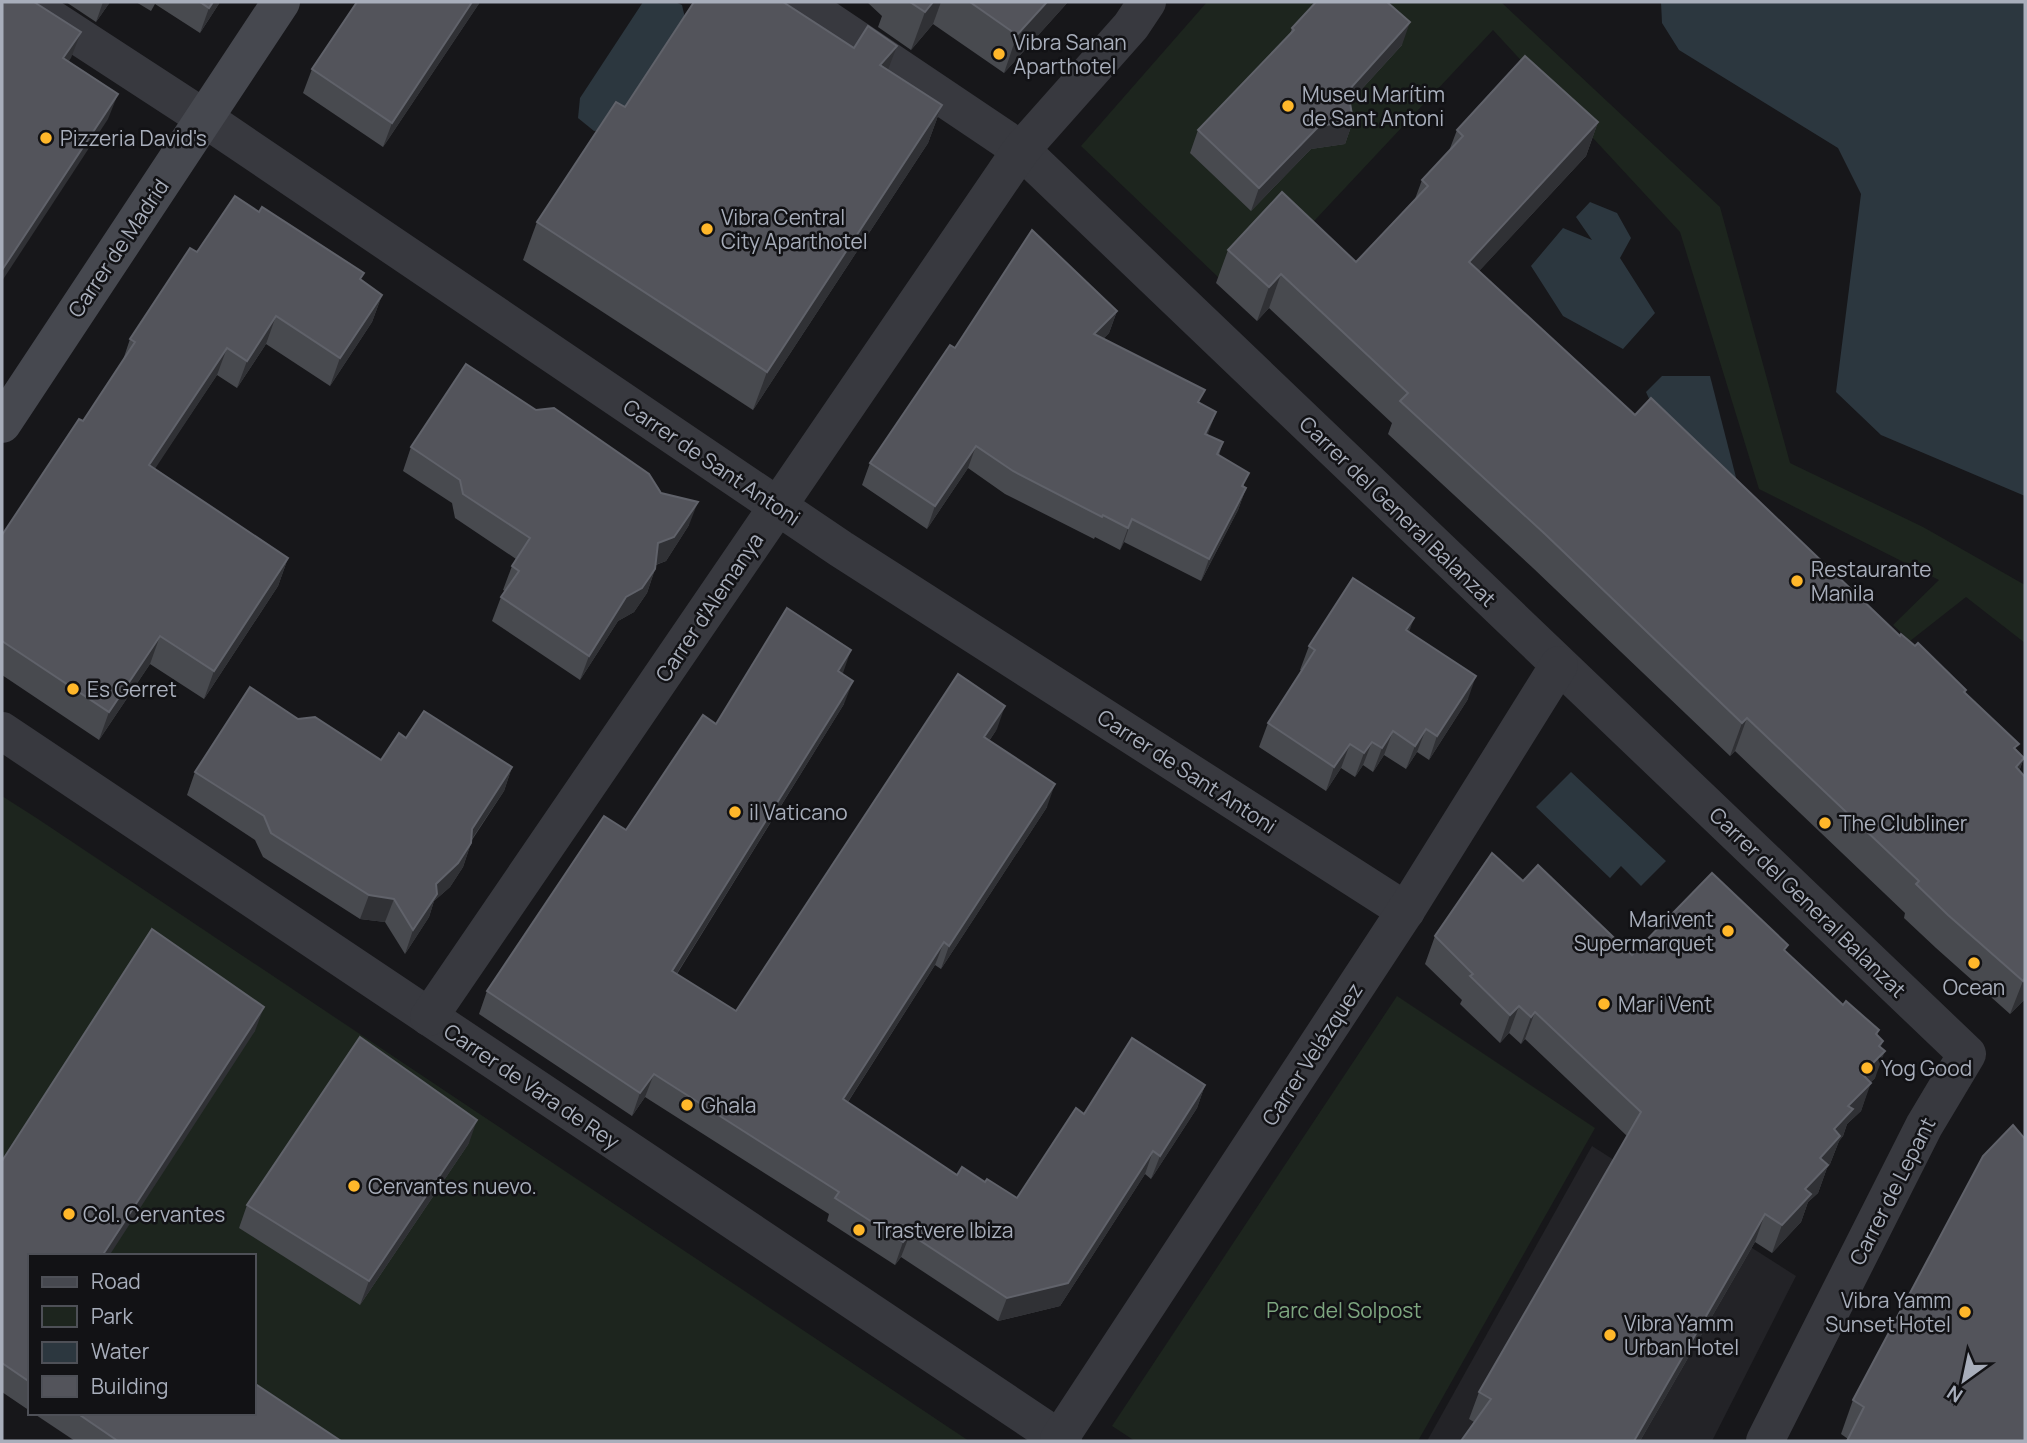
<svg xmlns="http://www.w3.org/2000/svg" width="2027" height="1443" font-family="Manrope,sans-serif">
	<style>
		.built { fill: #232327 }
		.green { fill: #1d251e }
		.water { fill: #2c373f }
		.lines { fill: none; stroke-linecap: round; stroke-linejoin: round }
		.street { stroke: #38393f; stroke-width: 38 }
		.secondary { stroke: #46484f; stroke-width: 38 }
		.wall { fill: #484a4f }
		.shaded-wall { fill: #303135 }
		.building { fill: #53545b; stroke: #60626a; stroke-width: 2 }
		.poi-dot { fill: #ffb72a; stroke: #121215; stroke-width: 2.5 }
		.labels { text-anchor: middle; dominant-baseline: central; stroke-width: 5; stroke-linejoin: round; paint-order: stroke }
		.poi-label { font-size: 21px; fill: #a8aebb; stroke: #121215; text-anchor: start }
		.street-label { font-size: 21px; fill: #a8aebb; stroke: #121215 }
		.park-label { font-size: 21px; fill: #7ea780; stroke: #121215 }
	</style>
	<rect width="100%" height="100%" fill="#17171a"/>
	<!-- built -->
	<path class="built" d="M1592,1146L1796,1276L1712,1441H1427Z"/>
	<!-- green -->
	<g class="green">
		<path d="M1207,2H1501L1720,207L1790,463L1923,527L2025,585V643L1966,597L1910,641L1893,625L1939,580L1759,489L1680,232L1493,30L1241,299L1081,146Z"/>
		<path d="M2,796L38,819L969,1441H297L254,1412V1256H109L2,1173Z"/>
		<path d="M1397,996L1595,1128L1418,1441H1135L1112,1426Z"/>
	</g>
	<!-- water -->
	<g class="water">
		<path d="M643,2H675L682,5L685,18L611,130L594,131L578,118L580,98Z"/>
		<path d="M1661,2H2025V496L1881,435L1836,392L1861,194L1838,148L1679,50L1662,23Z"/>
		<path d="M1590,202L1617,213L1631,238L1620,258L1655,313L1623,349L1563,316L1531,266L1563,228L1592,240L1576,217Z"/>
		<path d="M1662,376H1710L1740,493L1663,429L1646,392Z"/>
		<path d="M1571,772L1666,861L1641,886L1621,866L1610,878L1536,807Z"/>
	</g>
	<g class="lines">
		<!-- street -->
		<g class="street">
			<path d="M26,2L204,118L841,549L1406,911"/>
			<path d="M801,2L1021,150L1967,1054L1924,1126L1765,1441"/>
			<path d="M2,731L1063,1441"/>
			<path d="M429,1017L1021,150L1131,26L1147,2"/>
			<path d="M1059,1439L1410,904L1559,665"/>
		</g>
		<!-- secondary -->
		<path class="secondary" d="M2,424L281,2"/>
	</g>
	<!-- wall -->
	<g class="wall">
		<path d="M66,2H110L96,22Z"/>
		<path d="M136,2H220L200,33L155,4L151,11Z"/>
		<path d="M480,2L383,147L303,93L312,69Z"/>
		<path d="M867,2H1068L1004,73L933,24L911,50L878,27L882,16Z"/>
		<path d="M1292,28L1402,45L1350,102L1353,121L1345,144L1311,149L1251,211L1190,153L1198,130L1290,34Z"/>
		<path d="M888,70L942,105L928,143L753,410L523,260L537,222L625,107Z"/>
		<path d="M1598,122L1586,156L1479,271L1635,415L1900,636L1965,693L2024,758L2019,771L2025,777V999L2010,1014L1936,948L1904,918L1905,913L1735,751L1730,756L1533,568L1388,434L1392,423L1269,308L1257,321L1216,283L1228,250L1356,262L1415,199L1422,180L1449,151L1457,130Z"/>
		<path d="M197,252L361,280L382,295L372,322L330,386L266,344L237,388L217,375L154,469L288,558L278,586L204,699L150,664L99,740L2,675V535L83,421L123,360L130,339Z"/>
		<path d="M1117,311L1109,333L1103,339L1200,403L1208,435L1223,442L1219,455L1246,488L1238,510L1201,581L1124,542L1120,550L1095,537L1094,539L1005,494L968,468L927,529L862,485L870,463L955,348Z"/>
		<path d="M411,447L661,493L689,525L666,561L656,565L655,569L647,593L634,612L618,621L580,680L492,621L501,597L505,591L503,590L512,566L516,559L455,518L452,503L403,471Z"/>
		<path d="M1409,632L1468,699L1429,760L1417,752L1406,769L1384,755L1373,772L1363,765L1355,777L1341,768L1326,791L1259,747L1268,723L1302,671L1300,670L1309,646Z"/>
		<path d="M842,674L844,704L677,974L736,1011L997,729L989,741L1047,807L941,969L935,965L848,1102L957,1175L985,1182L1017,1198L1084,1114L1205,1085L1197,1108L1151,1179L1145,1174L1060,1306L998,1321L901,1257L895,1265L827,1221L829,1214L645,1097L632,1116L479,1014L487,991L716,724Z"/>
		<path d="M298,719L381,760L406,738L512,767L504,791L472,840L463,867L450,887L434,901L429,917L405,954L385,922L360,919L263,857L255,840L187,795L195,772Z"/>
		<path d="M1523,881L1632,955L1786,952L1843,1005L1879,1030L1877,1035L1880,1047L1875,1078L1870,1083L1861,1111L1847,1124L1843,1136L1839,1141L1830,1164L1827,1168L1818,1193L1808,1202L1801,1222L1772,1253L1755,1242L1640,1441H1461L1474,1422L1469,1419L1479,1392L1627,1136L1525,1039L1521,1044L1509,1033L1500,1043L1460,1004L1462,1000L1425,964L1435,936Z"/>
		<path d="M255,1031L30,1256V1411L2,1392V1161Z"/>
		<path d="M2013,1125L1848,1439L1841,1434L1853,1400Z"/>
		<path d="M469,1143L360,1305L239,1228L247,1205Z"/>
		<path d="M33,1413H254L341,1441H75Z"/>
	</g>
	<!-- shaded-wall -->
	<g class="shaded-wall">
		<path d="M103,2H110L96,22Z"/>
		<path d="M213,2H220L200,33L209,8Z"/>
		<path d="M472,2H480L383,147L392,123Z"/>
		<path d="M933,2H941L933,24L911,50L925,12Z"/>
		<path d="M1047,2H1068L1004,73L1017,35Z"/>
		<path d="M1410,22L1402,45L1340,113L1348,91Z"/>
		<path d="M81,32L71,58L54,83L63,58Z"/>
		<path d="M897,46L883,83L880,65Z"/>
		<path d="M118,94L108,119L2,281V270Z"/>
		<path d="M942,105L928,143L753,410L767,372Z"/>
		<path d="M1353,121L1345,144L1311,149L1251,211L1259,188L1319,126Z"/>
		<path d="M1598,122L1586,156L1457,295L1469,262Z"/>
		<path d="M1281,274L1269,308L1257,321L1269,287Z"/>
		<path d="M382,295L372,322L330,386L340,358Z"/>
		<path d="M1117,311L1109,333L1086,356L1094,334Z"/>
		<path d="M276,316L266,344L237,388L247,361Z"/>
		<path d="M227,348L217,375L139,493L149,465Z"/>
		<path d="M1216,412L1208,434L1197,457L1205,434Z"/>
		<path d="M976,446L968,468L927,529L935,506Z"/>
		<path d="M1246,488L1238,510L1201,581L1209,559Z"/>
		<path d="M698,502L689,525L666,561L649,567L658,543Z"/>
		<path d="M1132,519L1124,542L1120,550L1128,528Z"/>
		<path d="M288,558L278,586L204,699L214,671Z"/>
		<path d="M655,569L647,593L634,612L618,621L580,680L589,656L626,597Z"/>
		<path d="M1414,618L1406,641V630Z"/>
		<path d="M160,636L150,664L99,740L109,712Z"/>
		<path d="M851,650L843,673L829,694L838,671Z"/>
		<path d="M1476,676L1468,699L1429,760L1437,736Z"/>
		<path d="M853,681L844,704L664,994L672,971Z"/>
		<path d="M1005,706L997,729L976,760L984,737Z"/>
		<path d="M1747,718L1735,751L1730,756L1742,723Z"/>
		<path d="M1426,729L1417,752L1406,769L1415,746Z"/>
		<path d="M1393,731L1384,755L1373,772L1382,748Z"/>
		<path d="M1372,742L1363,765L1355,777L1364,753Z"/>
		<path d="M1350,744L1341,768L1326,791L1334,767Z"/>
		<path d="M2024,758L2012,791L2016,767Z"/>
		<path d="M512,767L504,791L463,852L472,829Z"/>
		<path d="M1055,784L1047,807L941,969L949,946Z"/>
		<path d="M471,843L463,867L450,887L434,901L429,917L405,954L413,930L436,884Z"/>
		<path d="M369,895L394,899L385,922L360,919Z"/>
		<path d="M944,942L935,965L835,1122L843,1099Z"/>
		<path d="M2025,978V999L2010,1014L2023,981Z"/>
		<path d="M1519,1006L1509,1033L1500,1043L1510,1015Z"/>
		<path d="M264,1007L255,1031L109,1256H102Z"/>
		<path d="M1535,1012L1525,1039L1521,1044L1531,1017Z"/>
		<path d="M1883,1041L1876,1060L1885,1051L1875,1078L1852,1102L1862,1074Z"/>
		<path d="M654,1074L645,1097L632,1116L640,1093Z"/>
		<path d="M1871,1083L1861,1111L1847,1124L1843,1136L1839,1141L1830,1164L1827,1168L1818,1193L1808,1202L1801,1222L1772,1253L1782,1225L1805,1189L1834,1129L1848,1106Z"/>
		<path d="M1205,1085L1197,1108L1151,1179L1160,1156Z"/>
		<path d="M477,1120L469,1143L360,1305L369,1281Z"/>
		<path d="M1153,1151L1145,1174L1060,1306L998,1321L1007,1298Z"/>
		<path d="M1765,1214L1755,1242L1640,1441H1634Z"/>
		<path d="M910,1234L901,1257L895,1265L903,1242Z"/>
	</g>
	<!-- building -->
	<g class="building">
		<path d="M2,2H34L81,32L63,58L118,94L2,270Z"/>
		<path d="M200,2H213L209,8Z"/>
		<path d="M357,2H472L392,123L312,69Z"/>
		<path d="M694,2H783L854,48L868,26L897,46L880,65L942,105L767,372L537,222L616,102L625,107Z"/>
		<path d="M910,2H933L925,12Z"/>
		<path d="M970,2H1047L1017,35Z"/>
		<path d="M1316,2H1387L1410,22L1348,91L1353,121L1319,126L1259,188L1198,130L1294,30L1292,28Z"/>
		<path d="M1525,56L1598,122L1469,262L1635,415L1651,398L1900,636L1901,634L1915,646L1918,643L1966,690L1964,692L2019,744L2014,748L2024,758L2016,767L2025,777V978L2023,981L1948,915L1916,884L1919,881L1747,718L1742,723L1545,534L1400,401L1408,393L1281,274L1269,287L1228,250L1282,192L1356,262L1428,186L1422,180L1463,136L1457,130Z"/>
		<path d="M235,196L259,212L262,207L364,273L360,279L382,295L340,358L276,316L247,361L227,348L149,465L288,558L214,671L160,636L109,712L2,641V535L79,419L83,421L135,342L130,339L190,248L197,252Z"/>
		<path d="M1032,230L1117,311L1094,334L1205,390L1198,402L1216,412L1205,434L1223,442L1217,454L1249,473L1242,486L1246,488L1209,559L1132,519L1128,528L1103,515L1102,517L1013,471L976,446L935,506L870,463L950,345L955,348Z"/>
		<path d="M466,364L536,410L554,408L649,474L661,493L698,502L674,537L658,543L655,569L642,588L626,597L589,656L501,597L519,571L512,566L530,538L463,494L460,480L411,447Z"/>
		<path d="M1353,578L1414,618L1406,630L1476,676L1437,736L1426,729L1415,746L1393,731L1382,748L1372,742L1364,753L1350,744L1334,767L1268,723L1315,650L1309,646Z"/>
		<path d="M787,608L851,650L838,671L853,681L672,971L736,1011L958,674L1005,706L984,737L1055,784L949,946L944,942L843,1099L957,1175L962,1167L985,1182L987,1179L1017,1198L1076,1108L1084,1114L1132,1038L1205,1085L1160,1156L1153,1151L1068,1283L1007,1298L910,1234L903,1242L835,1198L839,1192L654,1074L640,1093L487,991L604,816L626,830L703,715L716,724Z"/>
		<path d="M250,687L298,719L315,717L381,760L399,733L406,738L424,711L512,767L472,829L471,843L458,863L436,884L437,894L413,930L394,899L369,895L271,833L264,816L195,772Z"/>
		<path d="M1492,853L1523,881L1538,865L1632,955L1712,873L1788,945L1784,950L1843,1005L1846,1001L1879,1030L1876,1034L1883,1041L1879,1046L1885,1051L1862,1074L1871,1083L1848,1106L1853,1109L1834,1129L1840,1136L1820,1158L1828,1165L1805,1189L1811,1194L1782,1225L1765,1214L1634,1441H1461L1491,1399L1479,1392L1641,1112L1535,1012L1531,1017L1519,1006L1510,1015L1470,976L1473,974L1435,936Z"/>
		<path d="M152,929L264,1007L102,1256H30V1382L2,1363V1161Z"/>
		<path d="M360,1037L477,1120L369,1281L247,1205Z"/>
		<path d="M2013,1125L2025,1139V1441H1847L1864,1407L1853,1400L1983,1156Z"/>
		<path d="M254,1383L341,1441H118L77,1413H254Z"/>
	</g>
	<!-- markers -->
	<g class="poi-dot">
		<circle cx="999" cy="54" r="7"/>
		<circle cx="1288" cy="106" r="7"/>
		<circle cx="46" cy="138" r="7"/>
		<circle cx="707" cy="229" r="7"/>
		<circle cx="1797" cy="581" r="7"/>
		<circle cx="73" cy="689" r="7"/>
		<circle cx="735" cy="812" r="7"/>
		<circle cx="1825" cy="823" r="7"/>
		<circle cx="1728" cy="931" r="7"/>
		<circle cx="1974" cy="963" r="7"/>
		<circle cx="1604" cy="1004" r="7"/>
		<circle cx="1867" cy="1068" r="7"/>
		<circle cx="687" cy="1105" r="7"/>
		<circle cx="354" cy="1186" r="7"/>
		<circle cx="69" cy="1214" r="7"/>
		<circle cx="859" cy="1230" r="7"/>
		<circle cx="1965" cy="1312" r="7"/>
		<circle cx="1610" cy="1335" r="7"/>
	</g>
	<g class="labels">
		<!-- poi labels -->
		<g class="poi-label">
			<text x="1013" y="42">Vibra Sanan<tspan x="1013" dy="24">Aparthotel</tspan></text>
			<text x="1302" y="94">Museu Marítim<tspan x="1302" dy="24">de Sant Antoni</tspan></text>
			<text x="60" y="138">Pizzeria David's</text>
			<text x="721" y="217">Vibra Central<tspan x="721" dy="24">City Aparthotel</tspan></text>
			<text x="1811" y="569">Restaurante<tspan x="1811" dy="24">Manila</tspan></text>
			<text x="87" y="689">Es Gerret</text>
			<text x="749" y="812">il Vaticano</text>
			<text x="1839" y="823">The Clubliner</text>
			<text x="1714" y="919" text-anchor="end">Marivent<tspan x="1714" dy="24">Supermarquet</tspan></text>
			<text x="1974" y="987" text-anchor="middle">Ocean</text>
			<text x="1618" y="1004">Mar i Vent</text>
			<text x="1881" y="1068">Yog Good</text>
			<text x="701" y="1105">Ghala</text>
			<text x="368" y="1186">Cervantes nuevo.</text>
			<text x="83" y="1214">Col. Cervantes</text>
			<text x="873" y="1230">Trastvere Ibiza</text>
			<text x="1951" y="1300" text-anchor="end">Vibra Yamm<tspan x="1951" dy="24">Sunset Hotel</tspan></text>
			<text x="1624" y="1323">Vibra Yamm<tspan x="1624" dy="24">Urban Hotel</tspan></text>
		</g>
		<!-- street labels -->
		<g class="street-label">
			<text transform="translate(118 248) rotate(-56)">Carrer de Madrid</text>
			<text transform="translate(712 462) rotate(34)">Carrer de Sant Antoni</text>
			<text transform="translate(1398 511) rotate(44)">Carrer del General Balanzat</text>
			<text transform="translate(709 607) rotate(-56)">Carrer d'Alemanya</text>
			<text transform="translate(1187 771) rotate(33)">Carrer de Sant Antoni</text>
			<text transform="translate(1808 902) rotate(44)">Carrer del General Balanzat</text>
			<text transform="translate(1312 1054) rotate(-57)">Carrer Velázquez</text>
			<text transform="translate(532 1086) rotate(34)">Carrer de Vara de Rey</text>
			<text transform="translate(1892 1191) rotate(-63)">Carrer de Lepant</text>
		</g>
		<!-- park labels -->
		<g class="park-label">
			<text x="1344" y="1310">Parc del Solpost</text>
		</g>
	</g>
	<!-- border -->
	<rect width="2027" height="1443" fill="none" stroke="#a8aebb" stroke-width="7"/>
	<!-- legend -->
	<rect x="28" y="1254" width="228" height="161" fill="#121215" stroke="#4e5057" stroke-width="2"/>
	<rect x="42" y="1277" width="35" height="10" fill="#46484f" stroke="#4e5057" stroke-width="2"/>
	<text x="91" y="1289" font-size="21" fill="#a8aebb">Road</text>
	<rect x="42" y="1306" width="35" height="21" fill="#1d251e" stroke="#4e5057" stroke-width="2"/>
	<text x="91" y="1324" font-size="21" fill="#a8aebb">Park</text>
	<rect x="42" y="1342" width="35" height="21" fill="#2c373f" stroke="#4e5057" stroke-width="2"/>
	<text x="91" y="1359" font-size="21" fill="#a8aebb">Water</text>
	<rect x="42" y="1376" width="35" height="21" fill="#53545b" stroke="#4e5057" stroke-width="2"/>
	<text x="91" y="1394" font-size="21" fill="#a8aebb">Building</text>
	<!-- north arrow -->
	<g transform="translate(1964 1380) rotate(213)" stroke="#121215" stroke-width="5" paint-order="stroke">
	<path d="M0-5L12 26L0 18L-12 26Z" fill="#a8aebb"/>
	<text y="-10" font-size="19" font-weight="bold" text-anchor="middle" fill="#a8aebb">N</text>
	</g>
</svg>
